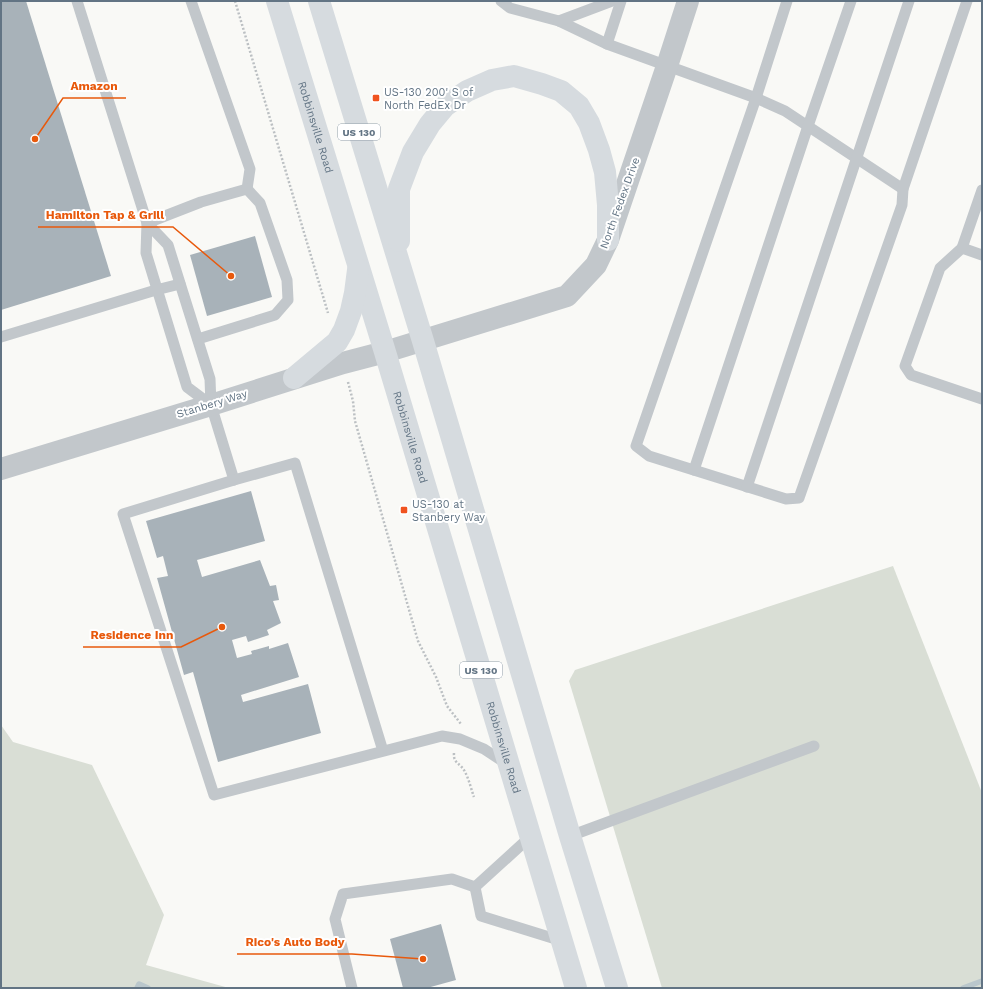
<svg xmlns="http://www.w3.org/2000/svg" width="983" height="989" font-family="'Work Sans',sans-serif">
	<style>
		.green { fill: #d9ded5 }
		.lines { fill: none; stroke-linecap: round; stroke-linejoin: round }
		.stream { stroke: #bac7cc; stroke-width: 5.5 }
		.building { fill: #a8b2b9 }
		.path { stroke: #bcc0c3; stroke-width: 2.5; stroke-dasharray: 2 2; stroke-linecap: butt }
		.lane { stroke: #c2c7cb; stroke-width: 11 }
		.street { stroke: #c2c7cb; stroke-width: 22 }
		.highway { stroke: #d6dbdf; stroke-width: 22 }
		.poi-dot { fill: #f0531f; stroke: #fff; stroke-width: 1.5 }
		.labels { text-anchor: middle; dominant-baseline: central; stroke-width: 4; stroke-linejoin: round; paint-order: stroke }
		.shield { fill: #fff; stroke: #919ea9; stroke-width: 1 }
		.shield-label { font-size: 10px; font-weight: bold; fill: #627484 }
		.poi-label { font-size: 11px; fill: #627484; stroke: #fff; text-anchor: start }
		.street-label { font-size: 11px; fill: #627484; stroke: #fff }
		.leader { fill: none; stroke: #e8590c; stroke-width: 1.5 }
		.callout-dot { fill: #e8590c; stroke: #fff; stroke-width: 1.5 }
		.callout-label { font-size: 12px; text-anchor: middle; font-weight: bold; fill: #e8590c; stroke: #fff; stroke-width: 4; stroke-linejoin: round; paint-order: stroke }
	</style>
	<rect width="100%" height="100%" fill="#f9f9f6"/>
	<!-- green -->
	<g class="green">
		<path d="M893,566L982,793V988H662L569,681L575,670Z"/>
		<path d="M1,725L13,742L92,765L164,915L146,965L229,988H1Z"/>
	</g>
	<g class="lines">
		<!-- stream -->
		<g class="stream">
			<path d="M137,988L139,984L148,988"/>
			<path d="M963,988L982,981"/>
		</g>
	</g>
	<!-- building -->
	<g class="building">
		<path d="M1,1H26L111,276L1,310Z"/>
		<path d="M255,236L272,297L207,316L190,255Z"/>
		<path d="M251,491L265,541L197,560L202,577L260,560L270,586L276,585L279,600L273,601L281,623L267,630L269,635L248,642L246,636L232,640L237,658L252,654L251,651L269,646V649L288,643L299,677L241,695L243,702L308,684L321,733L218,762L193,672L184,675L157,578L168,576L163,556L157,558L146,521Z"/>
		<path d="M441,924L456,980L427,988H403L390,939Z"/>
	</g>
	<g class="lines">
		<!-- path -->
		<g class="path">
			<path d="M235,1L328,313"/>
			<path d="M348,382L353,401L355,421L418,641L436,677L447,706L461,724"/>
			<path d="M454,753C453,764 461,763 465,772C469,779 471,789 474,797"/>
		</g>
		<!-- lane -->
		<g class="lane">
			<path d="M77,1L147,223L201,202L247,189L250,169L191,1"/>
			<path d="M501,1L510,8L559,21L607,44L756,98L785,111L903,189"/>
			<path d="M787,1L756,98L636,446L649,456L786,499L799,498L902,205L903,189L967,1"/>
			<path d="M559,21L612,1"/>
			<path d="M607,44L621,1"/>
			<path d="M982,190L962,248L940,268L905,366L911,375L982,399"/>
			<path d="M962,248L982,255"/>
			<path d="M1,337L156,290L180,284"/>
			<path d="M198,339L275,315L288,300L287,280L260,203L247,189"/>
			<path d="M211,405L187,387L146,253L147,223L168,245L210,379L211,405L234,480"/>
			<path d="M694,470L808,126L851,1"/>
			<path d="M747,487L909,1"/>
			<path d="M383,751L295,463L234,480L123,514L214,795L442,736L460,739L484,749L507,764"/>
			<path d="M570,836L814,746"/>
			<path d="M475,887L481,916L562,941"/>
			<path d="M475,887L531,836"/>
			<path d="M352,988L335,919L343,894L452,879L475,887"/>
		</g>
		<!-- street -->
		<path class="street" d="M1,469L211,405L343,363L385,352L567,296L596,265L608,240L667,66L688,1"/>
		<!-- highway -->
		<g class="highway">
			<path id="s1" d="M277,1L385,352L576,988"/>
			<path d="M319,1L423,341L570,836L617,988"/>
			<path d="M399,241V189L413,152L430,124L445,106L467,91L492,80L514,76L542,84L561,91L579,106L589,123L599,150L605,172L608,205V240"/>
			<path d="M294,378L337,342L344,330L351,311L355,293L358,270"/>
		</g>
	</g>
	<!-- markers -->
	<g class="poi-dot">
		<rect x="372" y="94" width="8" height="8" rx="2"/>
		<rect x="400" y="506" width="8" height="8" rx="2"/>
	</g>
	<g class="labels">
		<!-- shield labels -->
		<g class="shield">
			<rect x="338" y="124" width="42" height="16" rx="3"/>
			<rect x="460" y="662" width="42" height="16" rx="3"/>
		</g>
		<g class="shield-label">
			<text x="359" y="132">US 130</text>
			<text x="481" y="670">US 130</text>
		</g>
		<!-- poi labels -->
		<g class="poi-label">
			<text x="384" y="92">US-130 200' S of<tspan x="384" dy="13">North FedEx Dr</tspan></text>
			<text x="412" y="504">US-130 at<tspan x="412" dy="13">Stanbery Way</tspan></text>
		</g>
		<!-- street labels -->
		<g class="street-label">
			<text stroke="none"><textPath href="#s1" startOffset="132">Robbinsville Road</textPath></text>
			<text transform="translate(620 203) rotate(-70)">North Fedex Drive</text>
			<text transform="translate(212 404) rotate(-17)">Stanbery Way</text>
			<text stroke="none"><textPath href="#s1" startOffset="456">Robbinsville Road</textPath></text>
			<text stroke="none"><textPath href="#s1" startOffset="780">Robbinsville Road</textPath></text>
		</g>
	</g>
	<!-- callouts -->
	<path class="leader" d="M35 139L63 98H126M231 276L173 227H38M222 627L181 647H83M423 959L352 954H237"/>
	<g class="callout-dot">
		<circle cx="35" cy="139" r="4"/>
		<circle cx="231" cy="276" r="4"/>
		<circle cx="222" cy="627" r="4"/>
		<circle cx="423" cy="959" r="4"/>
	</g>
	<g class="callout-label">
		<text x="94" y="90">Amazon</text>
		<text x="105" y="219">Hamilton Tap &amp; Grill</text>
		<text x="132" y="639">Residence Inn</text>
		<text x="295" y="946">Rico's Auto Body</text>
	</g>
	<!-- border -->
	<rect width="983" height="989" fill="none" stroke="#627484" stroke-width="4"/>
</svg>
